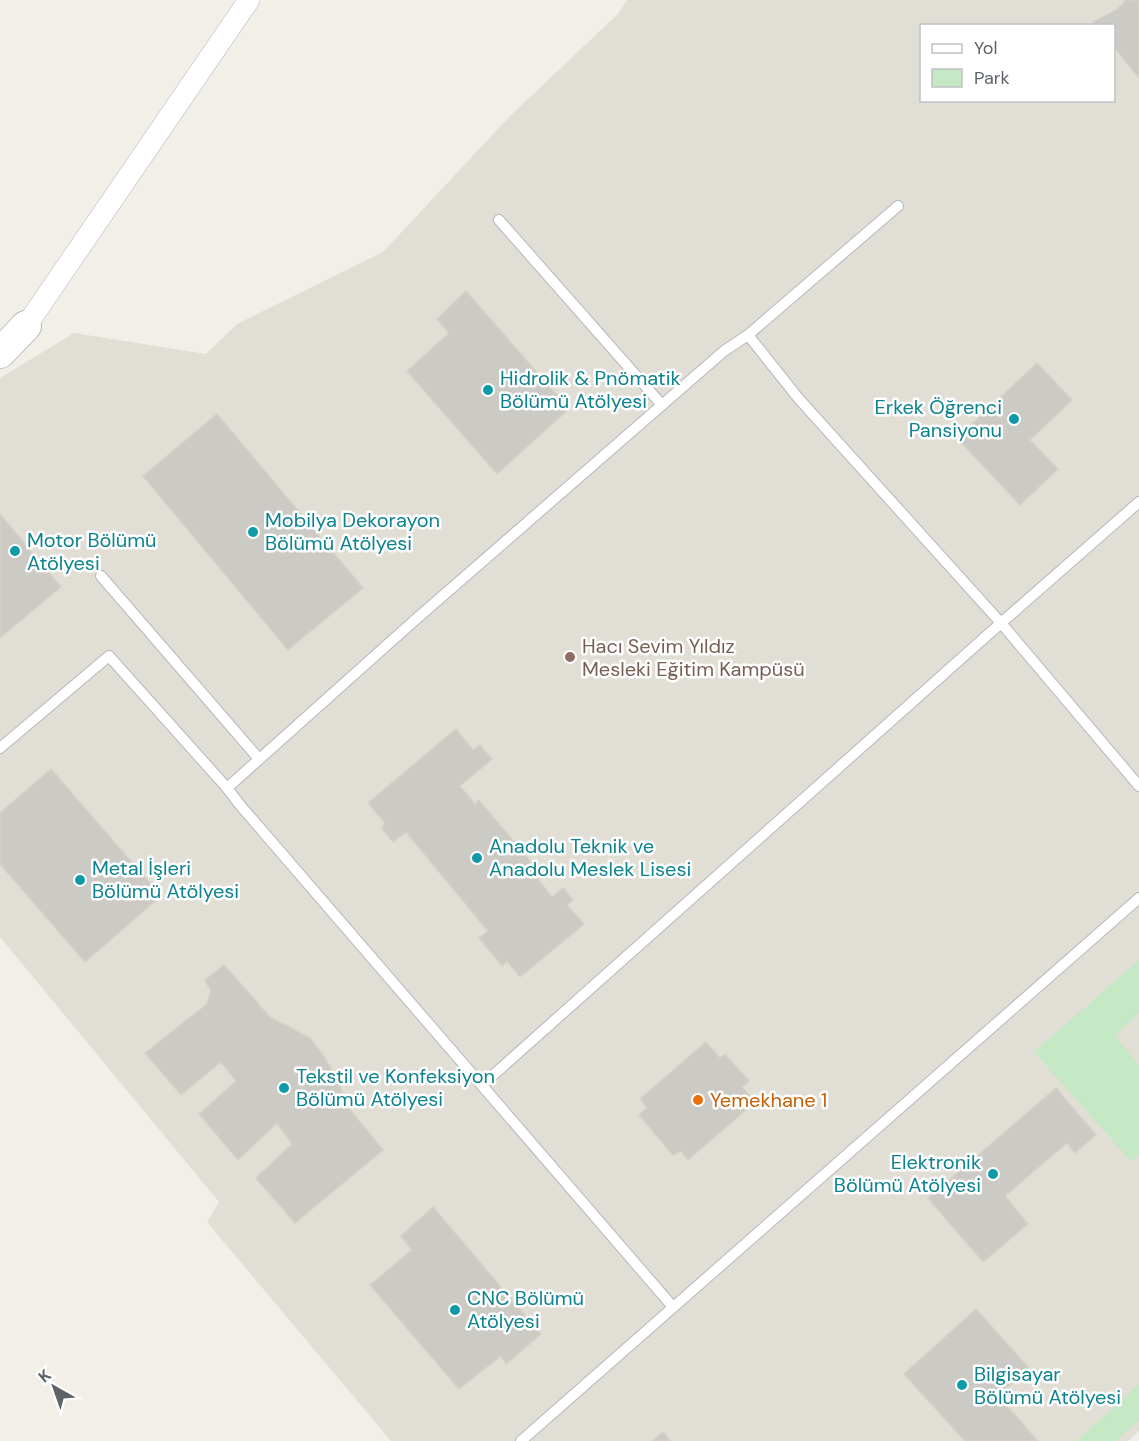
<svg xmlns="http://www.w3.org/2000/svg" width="1139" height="1441" font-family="'DM Sans',sans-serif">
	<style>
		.education { fill: #e1ded6; fill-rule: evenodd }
		.green { fill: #c5e8c5 }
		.building { fill: #cccac5; stroke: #d6d1c6; stroke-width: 1.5 }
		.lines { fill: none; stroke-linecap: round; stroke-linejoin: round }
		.lane-casing { stroke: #b5b8bc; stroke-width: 12 }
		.street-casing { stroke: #b5b8bc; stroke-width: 22 }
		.secondary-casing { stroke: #b6babf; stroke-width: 32 }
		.lane { stroke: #fff; stroke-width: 10 }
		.street { stroke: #fff; stroke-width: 21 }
		.secondary { stroke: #fff; stroke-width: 30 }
		.culture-dot { fill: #0f9aa8; stroke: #fff; stroke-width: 2 }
		.education-dot { fill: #8d6e63; stroke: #fff; stroke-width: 2 }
		.food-dot { fill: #e8710a; stroke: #fff; stroke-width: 2 }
		.labels { text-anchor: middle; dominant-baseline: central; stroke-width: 5; stroke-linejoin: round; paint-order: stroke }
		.culture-label { font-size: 20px; fill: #0d838f; stroke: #fff; text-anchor: start }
		.education-label { font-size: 20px; fill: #785e54; stroke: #fff; text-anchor: start }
		.food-label { font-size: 20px; fill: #c56008; stroke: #fff; text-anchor: start }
	</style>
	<rect width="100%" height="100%" fill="#f1efe8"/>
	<!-- education -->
	<path class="education" d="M627,0H1139V1431L1128,1441H391L207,1222L219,1202L0,937V378L74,333L206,354L237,324L383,252L510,116L618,14ZM922,26H1114V100H922Z"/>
	<!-- green -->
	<g class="green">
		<path d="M1139,960V1013L1115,1036L1139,1065V1155L1131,1161L1034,1052Z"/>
		<path d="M1139,1384V1421L1115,1441H1077Z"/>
	</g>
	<!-- building -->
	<g class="building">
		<path d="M1126,0H1139V78L1114,47V26H1096L1093,22L1118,9Z"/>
		<path d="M466,291L569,409L497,474L407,371L449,333L437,319Z"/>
		<path d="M1037,363L1072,400L1030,440L1058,469L1020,505L957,438Z"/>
		<path d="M217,414L363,588L288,650L143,476Z"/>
		<path d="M0,514L61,587L0,638Z"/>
		<path d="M456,729L473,750L480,745L492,759L460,786L475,804L479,800L541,874L536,877L552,897L563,888L573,900L567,905L584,924L520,977L507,961L502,966L479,938L488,931L406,832L393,842L382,829L385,823L368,803Z"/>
		<path d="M51,769L161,896L85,962L0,864V813Z"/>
		<path d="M224,965L270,1017L310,1038L325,1058L338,1080L347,1106L383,1150L295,1223L256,1178L292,1144L277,1123L238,1160L199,1114L236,1081L221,1062L181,1095L145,1053L207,1004L211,991L205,980Z"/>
		<path d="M706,1042L720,1058L725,1054L749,1081L742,1087L755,1102L688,1160L681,1151L673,1155L639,1115L647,1108L640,1099Z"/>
		<path d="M1056,1088L1096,1135L1075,1153L1067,1143L1005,1196L1028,1224L983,1262L928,1198Z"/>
		<path d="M433,1207L541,1334L506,1364L501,1356L459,1389L370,1285L412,1250L401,1236Z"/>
		<path d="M976,1309L1029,1368L998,1396L1038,1441H965L904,1374Z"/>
		<path d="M663,1432L671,1441H652Z"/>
	</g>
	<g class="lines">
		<defs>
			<g id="lane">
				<path d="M499,220L662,405"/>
				<path d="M748,335L898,206"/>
				<path d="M101,576L259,759"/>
				<path d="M0,748L109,656L227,788"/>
				<path d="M482,1085L1001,623L1139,502"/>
				<path d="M673,1307L240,805L227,788L415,620L724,351L748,335L799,399L1001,623L1139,786"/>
				<path d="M521,1441L1139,898"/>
			</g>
			<path id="street" d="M26,326L249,0"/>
			<path id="secondary" d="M0,353L26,326"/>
		</defs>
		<!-- lane casing -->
		<use href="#lane" class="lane-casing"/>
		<!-- street casing -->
		<use href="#street" class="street-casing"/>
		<!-- secondary casing -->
		<use href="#secondary" class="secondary-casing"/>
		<!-- lane -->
		<use href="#lane" class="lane"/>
		<!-- street -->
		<use href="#street" class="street"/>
		<!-- secondary -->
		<use href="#secondary" class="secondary"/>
	</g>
	<!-- markers -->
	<g class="culture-dot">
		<circle cx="488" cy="390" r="6"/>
		<circle cx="1014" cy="419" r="6"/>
		<circle cx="253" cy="532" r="6"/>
		<circle cx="15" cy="551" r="6"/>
		<circle cx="477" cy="858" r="6"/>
		<circle cx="80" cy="880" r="6"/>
		<circle cx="284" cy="1088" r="6"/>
		<circle cx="993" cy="1174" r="6"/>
		<circle cx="455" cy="1310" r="6"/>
		<circle cx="962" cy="1385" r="6"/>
	</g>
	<circle class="education-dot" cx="570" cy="657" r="6"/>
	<circle class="food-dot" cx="698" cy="1100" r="6"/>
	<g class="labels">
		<!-- culture labels -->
		<g class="culture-label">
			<text x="500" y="378">Hidrolik &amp; Pnömatik<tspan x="500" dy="23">Bölümü Atölyesi</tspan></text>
			<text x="1002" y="407" text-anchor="end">Erkek Öğrenci<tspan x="1002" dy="23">Pansiyonu</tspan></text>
			<text x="265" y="520">Mobilya Dekorayon<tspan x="265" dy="23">Bölümü Atölyesi</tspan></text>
			<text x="27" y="540">Motor Bölümü<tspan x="27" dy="23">Atölyesi</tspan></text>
			<text x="489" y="846">Anadolu Teknik ve<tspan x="489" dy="23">Anadolu Meslek Lisesi</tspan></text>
			<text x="92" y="868">Metal İşleri<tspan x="92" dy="23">Bölümü Atölyesi</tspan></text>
			<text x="296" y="1076">Tekstil ve Konfeksiyon<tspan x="296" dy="23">Bölümü Atölyesi</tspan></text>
			<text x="981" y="1162" text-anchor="end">Elektronik<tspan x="981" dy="23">Bölümü Atölyesi</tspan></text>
			<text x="467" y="1298">CNC Bölümü<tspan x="467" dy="23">Atölyesi</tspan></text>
			<text x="974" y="1374">Bilgisayar<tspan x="974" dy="23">Bölümü Atölyesi</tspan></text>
		</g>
		<!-- education labels -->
		<g class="education-label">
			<text x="582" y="646">Hacı Sevim Yıldız<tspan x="582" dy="23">Mesleki Eğitim Kampüsü</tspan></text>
		</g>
		<!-- food labels -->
		<g class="food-label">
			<text x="710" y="1100">Yemekhane 1</text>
		</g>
	</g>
	<!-- legend -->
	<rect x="920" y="24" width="195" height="78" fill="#ffffff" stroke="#bfc1c3" stroke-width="1.5"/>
	<rect x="932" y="44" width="30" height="9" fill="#ffffff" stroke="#bfc1c3" stroke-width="1.5"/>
	<text x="974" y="54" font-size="18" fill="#5f6368">Yol</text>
	<rect x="932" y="69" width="30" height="18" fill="#c5e8c5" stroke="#bfc1c3" stroke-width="1.5"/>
	<text x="974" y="84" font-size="18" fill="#5f6368">Park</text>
	<!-- north arrow -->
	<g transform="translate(54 1387) rotate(320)" stroke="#ffffff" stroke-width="4.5" paint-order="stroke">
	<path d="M0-4.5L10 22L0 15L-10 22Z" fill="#5f6368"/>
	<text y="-9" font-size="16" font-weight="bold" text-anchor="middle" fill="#5f6368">K</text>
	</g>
</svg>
